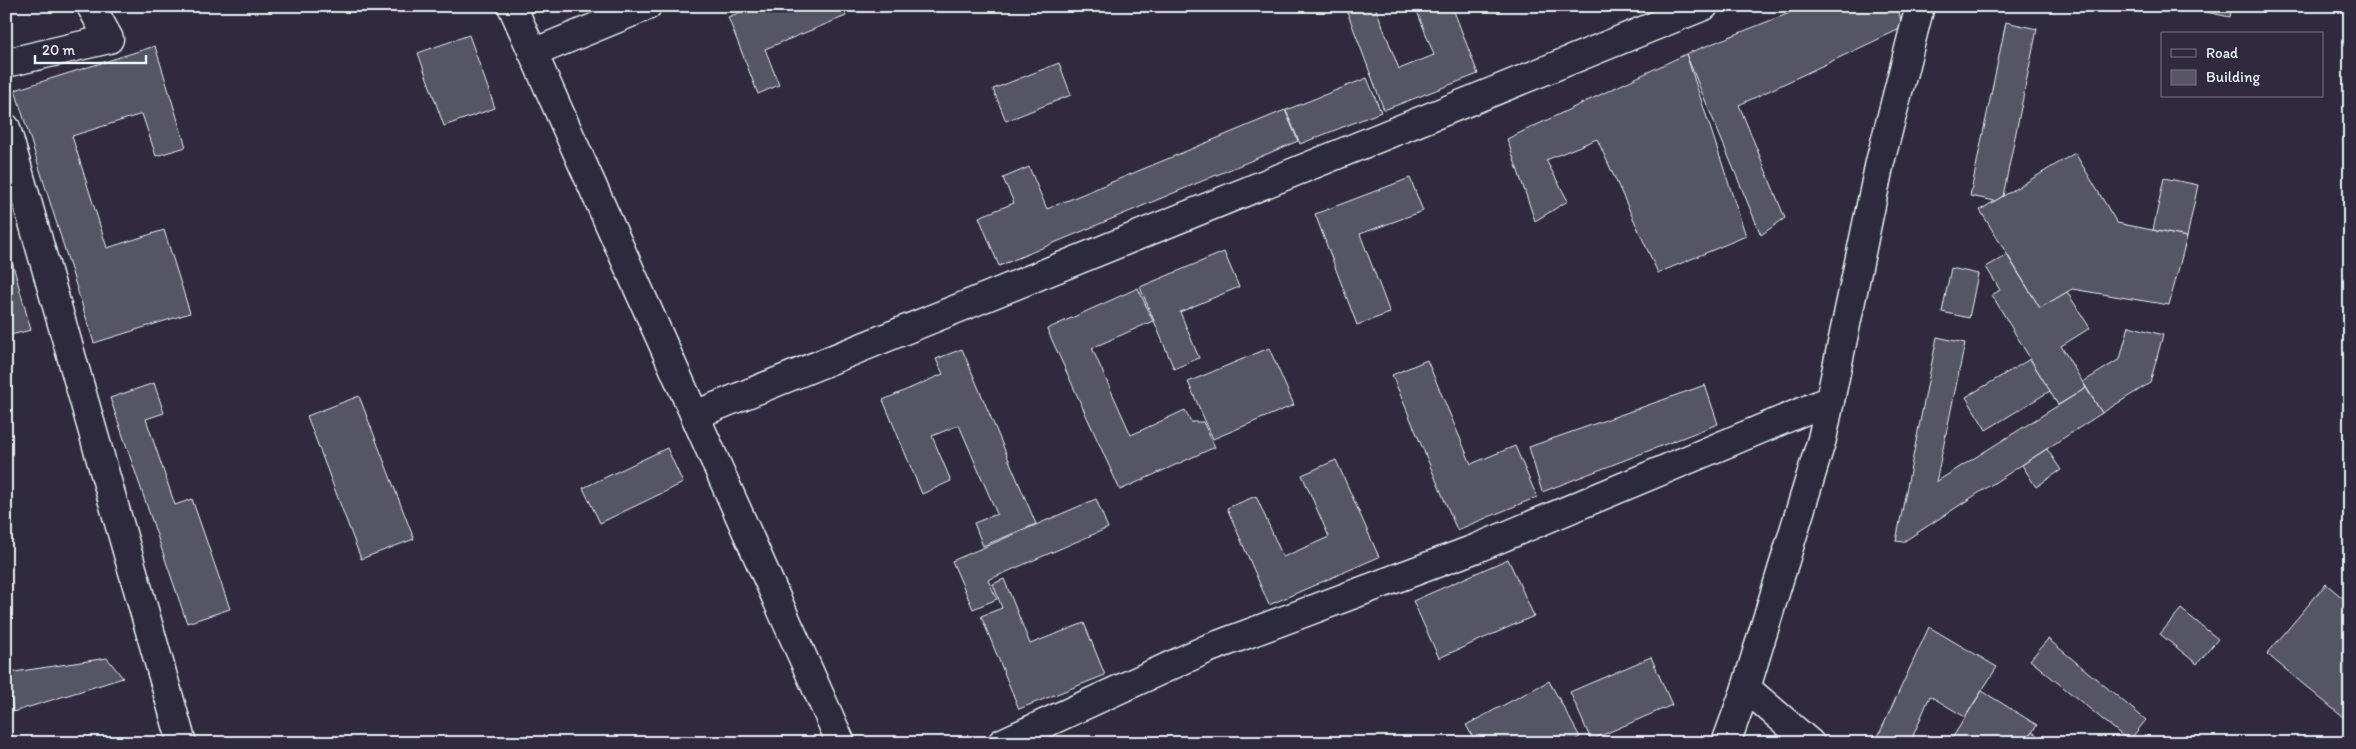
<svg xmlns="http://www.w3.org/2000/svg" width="2356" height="749" font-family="Itim,sans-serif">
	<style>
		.building { fill: #575565; stroke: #e8f1f8 }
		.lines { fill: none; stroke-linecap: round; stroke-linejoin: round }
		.minor-casing { stroke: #e8f1f8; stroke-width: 31 }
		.minor { stroke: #2f2a3d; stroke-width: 28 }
	</style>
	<rect width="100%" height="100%" fill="#2f2a3d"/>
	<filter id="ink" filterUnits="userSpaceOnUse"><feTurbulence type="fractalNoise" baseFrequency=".02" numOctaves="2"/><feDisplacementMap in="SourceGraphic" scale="10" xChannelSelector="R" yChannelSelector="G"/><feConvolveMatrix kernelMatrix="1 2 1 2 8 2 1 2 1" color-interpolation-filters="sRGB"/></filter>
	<g filter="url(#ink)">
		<!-- building -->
		<g class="building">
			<path d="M756,6H842L846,16L765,49L779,85L758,94L728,17Z"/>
			<path d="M1345,6H1375L1399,69L1434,55L1415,6H1452L1478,74L1384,110Z"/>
			<path d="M1807,6H1898L1902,28L1739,105L1785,218L1761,235L1686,54Z"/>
			<path d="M2178,6H2232L2230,17Z"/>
			<path d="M2006,22L2037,29L2003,196L1995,201L1970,196Z"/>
			<path d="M469,35L495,108L444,126L418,53Z"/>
			<path d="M155,46L186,147L156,156L142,114L72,136L107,248L164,230L190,313L94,343L15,90Z"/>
			<path d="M1686,54L1746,236L1658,273L1597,139L1546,160L1568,201L1535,221L1507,139Z"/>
			<path d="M1059,63L1071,95L1006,121L993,89Z"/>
			<path d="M1367,78L1381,112L1300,144L1286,110Z"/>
			<path d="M1285,110L1298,141L999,266L979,217L1014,203L1003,178L1029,167L1047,209Z"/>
			<path d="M2075,153L2117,223L2187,237L2169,305L2072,289L2040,308L1980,210Z"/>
			<path d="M1410,178L1423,211L1360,234L1390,313L1357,325L1315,214Z"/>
			<path d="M2164,178L2198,185L2187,237L2153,230Z"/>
			<path d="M6,240L31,330L6,336Z"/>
			<path d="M1224,252L1239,287L1180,312L1199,358L1174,369L1140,287Z"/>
			<path d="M2007,255L2040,308L2067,292L2090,328L2061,346L2086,388L2058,405L1992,295L2000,290L1986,267Z"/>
			<path d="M1951,268L1978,274L1969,318L1942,312Z"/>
			<path d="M1138,288L1153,321L1092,348L1131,435L1185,410L1191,422H1203L1215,447L1120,490L1047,329Z"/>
			<path d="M2129,326L2163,335L2150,383L2102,413L2083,382L2120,359Z"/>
			<path d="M1937,337L1965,343L1936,482L2086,388L2102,413L1903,542L1896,541Z"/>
			<path d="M1269,348L1294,405L1213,439L1188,382Z"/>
			<path d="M962,349L1036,524L983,546L974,523L997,514L959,425L932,436L951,481L922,494L883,400L943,374L936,359Z"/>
			<path d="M2030,359L2050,391L1986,430L1966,397Z"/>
			<path d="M1427,360L1471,464L1515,446L1537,497L1457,530L1392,375Z"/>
			<path d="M154,383L164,413L146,419L175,505L192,499L230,609L187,623L110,398Z"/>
			<path d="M1705,385L1718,424L1542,492L1529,447Z"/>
			<path d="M359,396L414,539L361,559L307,416Z"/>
			<path d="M667,448L683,483L600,523L583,488Z"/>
			<path d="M2047,449L2061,470L2036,487L2022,465Z"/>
			<path d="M1336,460L1379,557L1269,605L1227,508L1256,496L1283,557L1329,537L1302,475Z"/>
			<path d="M1096,499L1108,528L988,580L997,599L973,609L952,561Z"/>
			<path d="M1508,559L1534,616L1439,658L1413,601Z"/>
			<path d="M1004,579L1030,644L1084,623L1105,675L1019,709L981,616L1002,608L993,584Z"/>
			<path d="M2326,584L2350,604V723L2267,654Z"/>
			<path d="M2181,609L2218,639L2197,664L2160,634Z"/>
			<path d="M1929,627L1997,667L1965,717L1930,696L1910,743H1875Z"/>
			<path d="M2048,639L2146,720L2129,741L2030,660Z"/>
			<path d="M1651,657L1672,705L1591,740L1570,692Z"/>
			<path d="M107,658L123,678L13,712L8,673Z"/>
			<path d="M1549,681L1580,737L1570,743H1476L1466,725Z"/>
			<path d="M1982,691L2037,725L2025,743H1949Z"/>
			<path d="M2032,732L2049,743H2025Z"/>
		</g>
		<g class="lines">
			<defs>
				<g id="minor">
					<path d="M512,6L533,53L647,6"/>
					<path d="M533,53L841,743"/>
					<path d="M6,63L109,39L91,6"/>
					<path d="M6,128L182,743"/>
					<path d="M695,415L1704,6"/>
					<path d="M1746,688L1822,439L1880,162L1920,6"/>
					<path d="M1002,743L1207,649L1477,548L1830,400"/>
					<path d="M1726,743L1746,688L1810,743"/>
				</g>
			</defs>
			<!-- minor casing -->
			<use href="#minor" class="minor-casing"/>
			<!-- minor -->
			<use href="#minor" class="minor"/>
		</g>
	</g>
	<!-- margin -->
	<rect width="2356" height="749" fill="none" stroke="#2f2a3d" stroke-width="25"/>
	<rect x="12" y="12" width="2331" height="724" fill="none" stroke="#e8f1f8" stroke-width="2" filter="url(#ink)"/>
	<!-- legend -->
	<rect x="2161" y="32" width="162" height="65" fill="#2f2a3d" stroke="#797a88"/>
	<rect x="2171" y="49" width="25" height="8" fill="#2f2a3d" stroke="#797a88"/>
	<text x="2206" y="58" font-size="15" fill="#e8f1f8">Road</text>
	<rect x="2171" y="70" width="25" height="15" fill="#575565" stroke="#797a88"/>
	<text x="2206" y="82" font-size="15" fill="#e8f1f8">Building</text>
	<!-- scale -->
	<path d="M35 55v8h111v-8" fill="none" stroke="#e8f1f8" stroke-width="2.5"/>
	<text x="42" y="55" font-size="15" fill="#e8f1f8" stroke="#2f2a3d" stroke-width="4" paint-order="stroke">20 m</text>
</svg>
